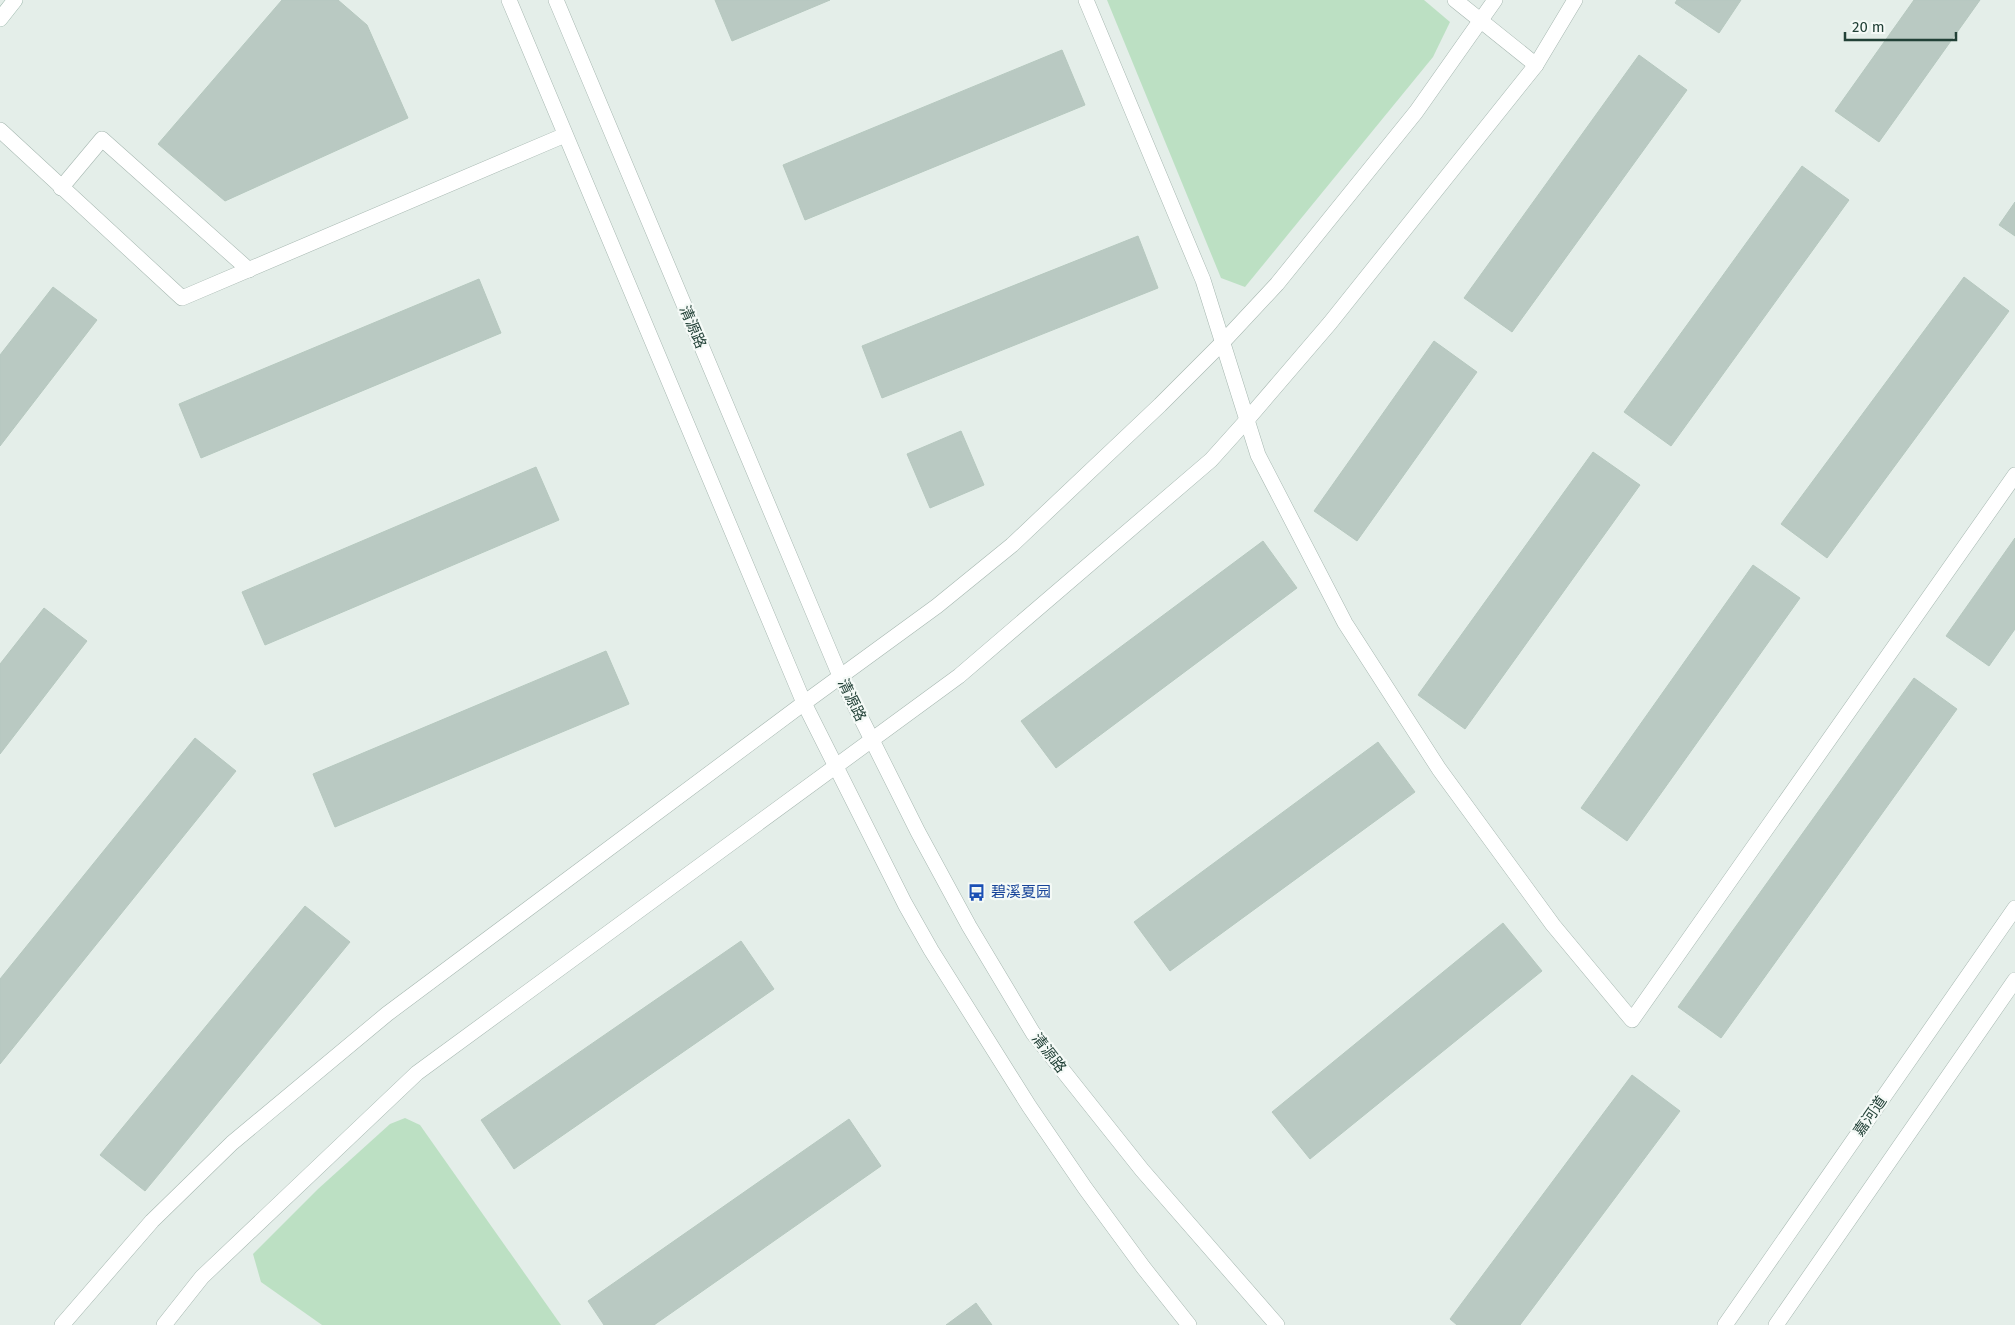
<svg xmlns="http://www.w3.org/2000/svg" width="2015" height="1325" font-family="'Fira Sans','Noto Sans SC',sans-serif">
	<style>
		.green { fill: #bce0c3 }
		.building { fill: #b9c9c2; stroke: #b6c8bf }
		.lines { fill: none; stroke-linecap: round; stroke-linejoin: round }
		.service-casing { stroke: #a6b7b0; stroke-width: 16 }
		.tertiary-casing { stroke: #a6b7b0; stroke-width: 16 }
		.secondary-casing { stroke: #a1bbb0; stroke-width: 16 }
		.service { stroke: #fff; stroke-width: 15 }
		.tertiary { stroke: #fff; stroke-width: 15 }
		.secondary { stroke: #fff; stroke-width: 15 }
		.labels { text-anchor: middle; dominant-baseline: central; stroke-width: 4.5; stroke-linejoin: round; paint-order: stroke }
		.street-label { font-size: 15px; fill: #224137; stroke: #f5faf7 }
		.transit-label { font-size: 15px; fill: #164399; stroke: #f5faf7; text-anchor: start }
	</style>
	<rect width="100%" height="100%" fill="#e4eee9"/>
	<!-- green -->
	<g class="green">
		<path d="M1107,0H1424L1450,22L1433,57L1245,287L1221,278Z"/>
		<path d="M405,1118L420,1125L561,1325H322L261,1282L253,1254L318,1189L390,1124Z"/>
	</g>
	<!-- building -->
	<g class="building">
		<path d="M282,0H338L367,25L408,118L225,201L158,144Z"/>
		<path d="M715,0H830L732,41Z"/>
		<path d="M1677,0H1741L1719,33L1675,3Z"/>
		<path d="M1914,0H1980L1879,142L1835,111Z"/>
		<path d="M1062,50L1085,105L805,220L783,165Z"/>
		<path d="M1639,55L1687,90L1512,332L1464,298Z"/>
		<path d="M1802,166L1849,200L1671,446L1624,412Z"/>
		<path d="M2015,202V236L1999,225Z"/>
		<path d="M1138,236L1158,288L882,398L862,346Z"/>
		<path d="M1964,277L2009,311L1827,558L1781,524Z"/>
		<path d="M479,279L501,333L201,458L179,404Z"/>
		<path d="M53,287L97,320L0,446V355Z"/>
		<path d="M1434,341L1477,372L1357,541L1314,511Z"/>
		<path d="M961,431L984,485L930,508L907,454Z"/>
		<path d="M1593,452L1640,485L1465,729L1418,695Z"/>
		<path d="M536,467L559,520L265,645L242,592Z"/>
		<path d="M2015,538V629L1989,666L1946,636Z"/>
		<path d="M1263,541L1297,588L1056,768L1021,721Z"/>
		<path d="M1753,565L1800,598L1627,841L1581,808Z"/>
		<path d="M44,608L87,641L0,754V664Z"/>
		<path d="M606,651L629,704L335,827L313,774Z"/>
		<path d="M1914,678L1957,709L1721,1038L1678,1007Z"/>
		<path d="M195,738L236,771L0,1064V979Z"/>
		<path d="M1378,742L1415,792L1170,971L1134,922Z"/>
		<path d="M305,906L350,942L145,1191L100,1155Z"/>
		<path d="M1503,923L1542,971L1310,1159L1272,1112Z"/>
		<path d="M741,941L774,989L514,1169L481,1120Z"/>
		<path d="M1632,1075L1680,1111L1520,1325H1457L1450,1319Z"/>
		<path d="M849,1119L881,1166L654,1325H604L588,1301Z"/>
		<path d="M976,1303L992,1325H946Z"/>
	</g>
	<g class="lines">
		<defs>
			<g id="service">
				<path d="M1086,0L1203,280L1258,455L1345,623L1439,769L1553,925L1632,1020L2015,475"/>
				<path d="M1455,0L1536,65"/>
				<path d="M0,130L182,298L565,135"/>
				<path d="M61,188L102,139L249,270"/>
				<path d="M62,1325L152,1221L232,1143L387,1014L804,703L937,606L1012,545L1160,405L1222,343L1277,284L1416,112L1495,0"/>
				<path d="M164,1325L202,1277L417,1073L959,676L1211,460L1246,421L1330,323L1536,65L1575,0"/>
			</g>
			<g id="tertiary">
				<path d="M509,0L804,703L905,904L931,950L1029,1106L1085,1188L1143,1267L1189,1325"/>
				<path d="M556,0L840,676L918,832L969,926L1033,1033L1142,1170L1277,1325"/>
				<path d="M1725,1325L2015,908"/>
				<path d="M1776,1325L2015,980"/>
			</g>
			<path id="secondary" d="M0,19L15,0"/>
		</defs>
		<!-- service casing -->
		<use href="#service" class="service-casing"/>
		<!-- tertiary casing -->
		<use href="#tertiary" class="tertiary-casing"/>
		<!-- secondary casing -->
		<use href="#secondary" class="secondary-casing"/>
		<!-- service -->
		<use href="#service" class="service"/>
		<!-- tertiary -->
		<use href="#tertiary" class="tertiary"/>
		<!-- secondary -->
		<use href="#secondary" class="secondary"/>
	</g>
	<!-- icons -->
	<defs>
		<symbol id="bus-bare" viewBox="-9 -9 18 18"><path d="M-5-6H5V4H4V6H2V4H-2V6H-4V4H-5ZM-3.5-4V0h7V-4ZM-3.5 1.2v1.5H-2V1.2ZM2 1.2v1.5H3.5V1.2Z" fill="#1a4fb4" stroke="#f5faf7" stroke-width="2.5" paint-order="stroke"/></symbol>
	</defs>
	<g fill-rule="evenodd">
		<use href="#bus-bare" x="964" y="880" width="25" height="25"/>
	</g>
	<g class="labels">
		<!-- street labels -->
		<g class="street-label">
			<text transform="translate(693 327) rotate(67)">清源路</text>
			<text transform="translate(852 700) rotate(64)">清源路</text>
			<text transform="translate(1049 1053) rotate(52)">清源路</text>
			<text transform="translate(1870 1116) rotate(-55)">嘉河道</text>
		</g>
		<!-- transit labels -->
		<g class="transit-label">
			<text x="991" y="892">碧溪夏园</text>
		</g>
	</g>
	<!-- scale -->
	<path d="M1845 32v8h111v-8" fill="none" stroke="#224137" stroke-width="2.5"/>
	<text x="1852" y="32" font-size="15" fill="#224137" stroke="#f5faf7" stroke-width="4" paint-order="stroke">20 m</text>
</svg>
